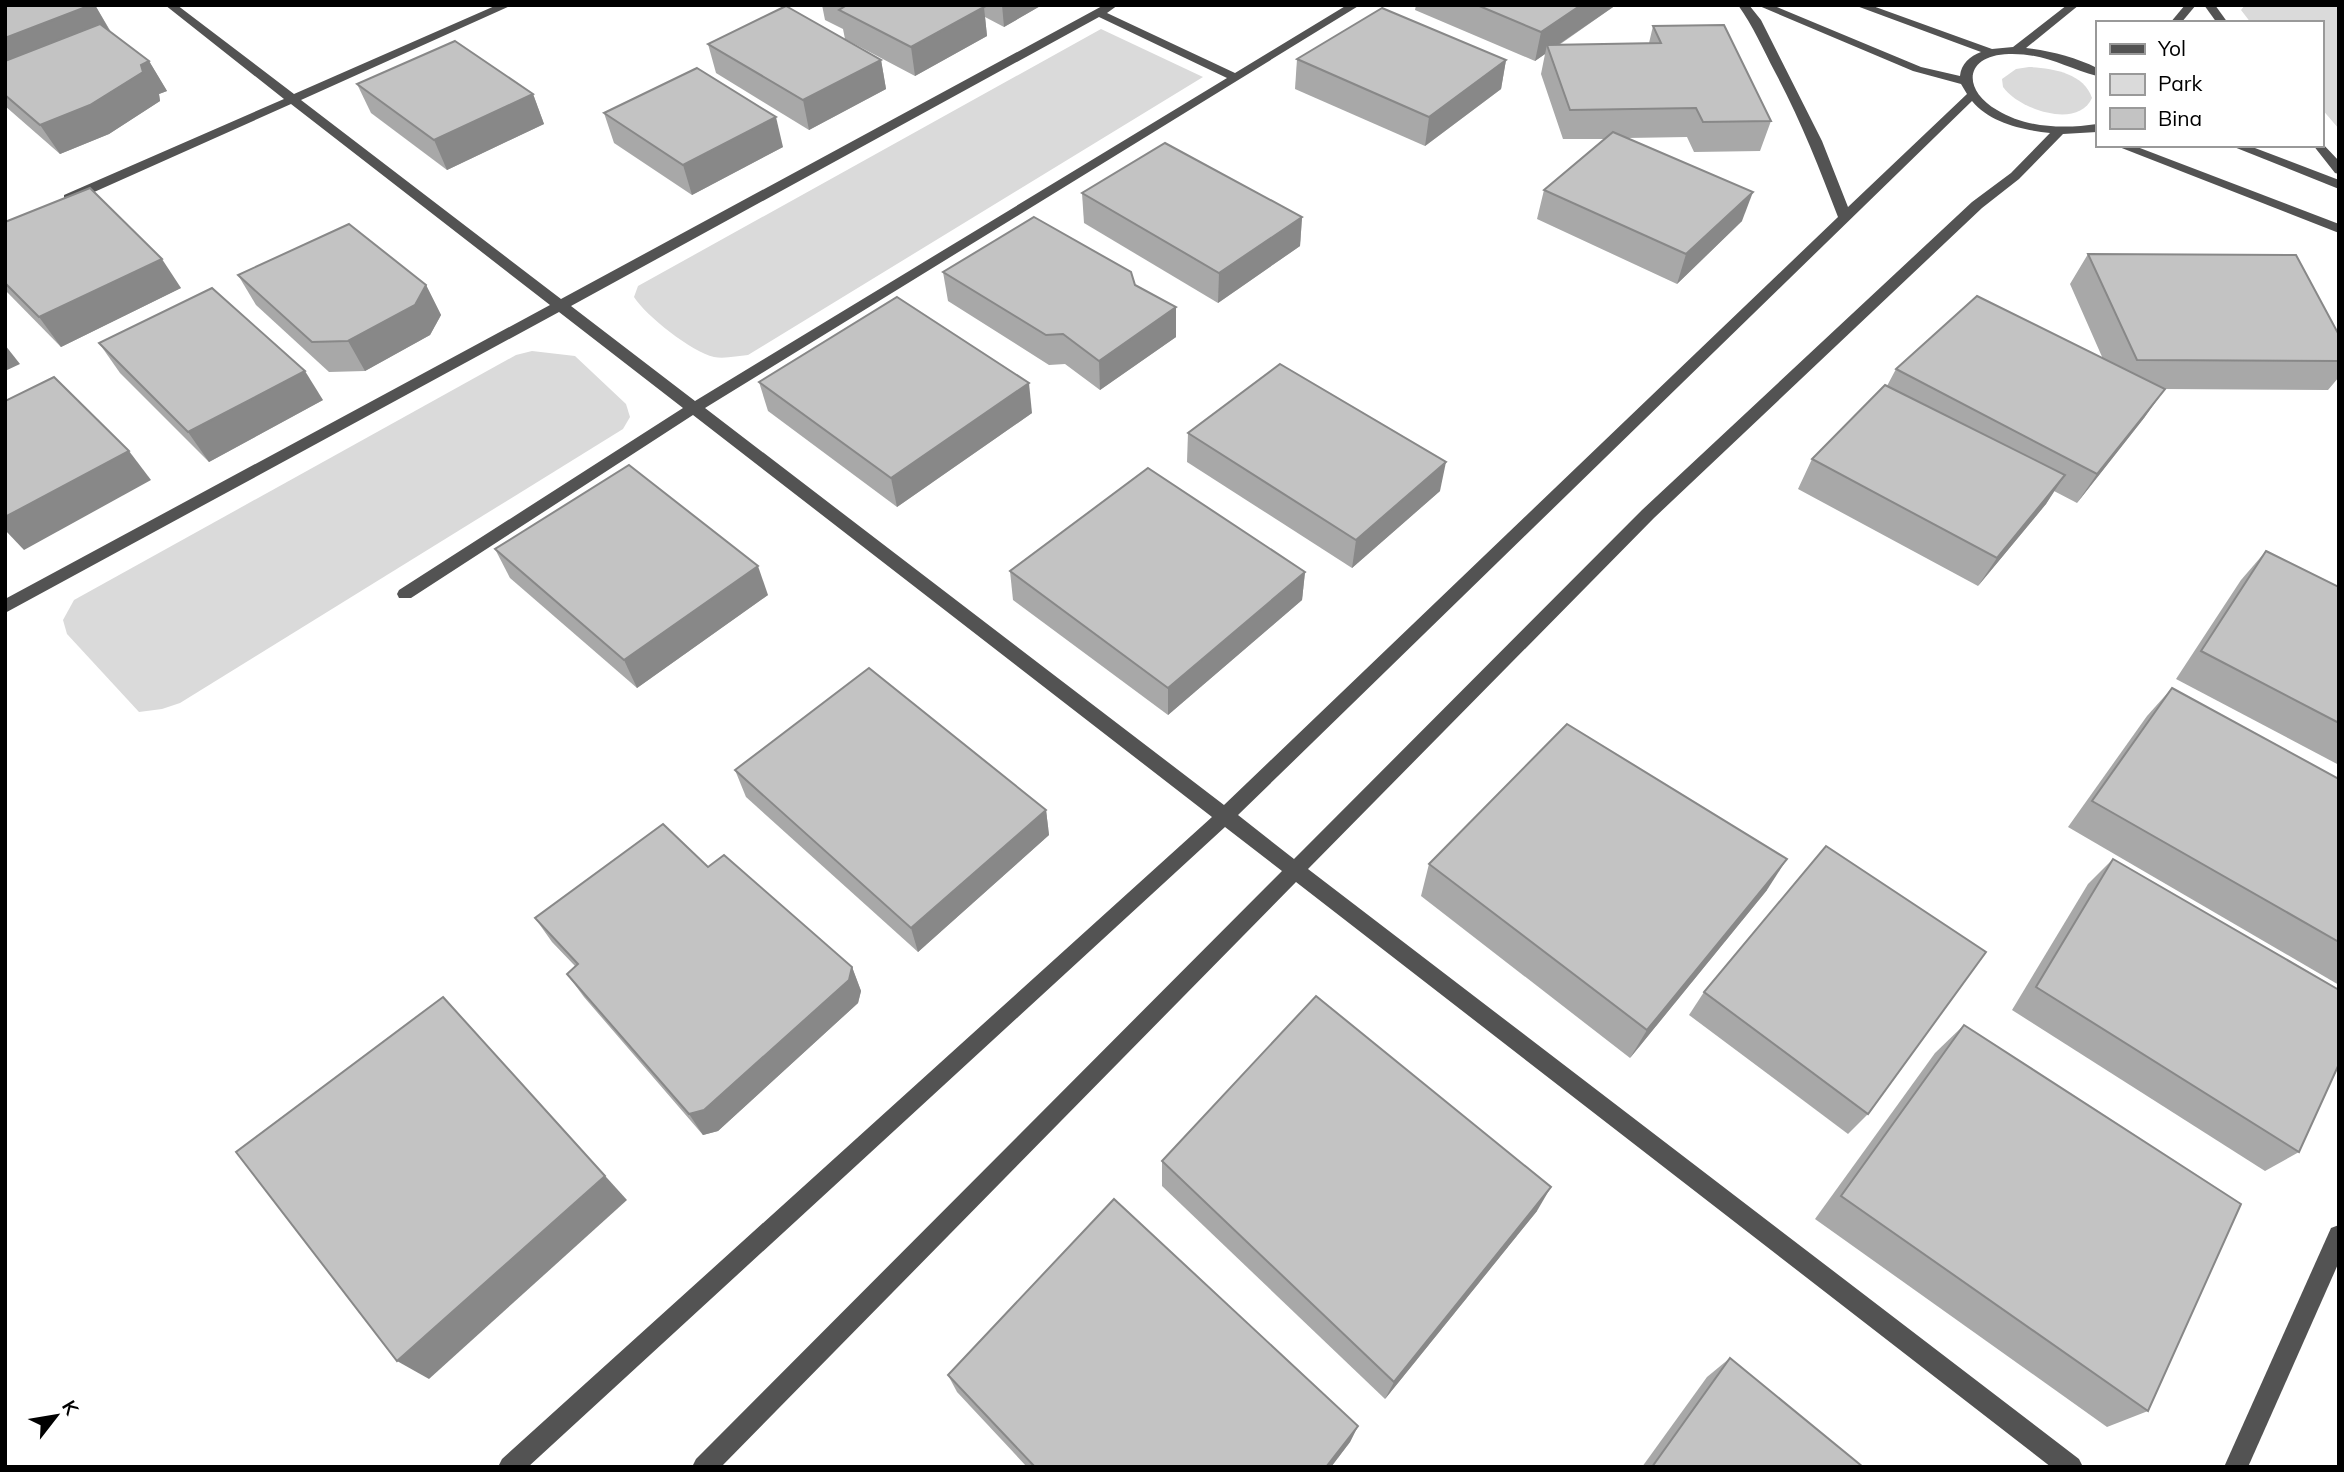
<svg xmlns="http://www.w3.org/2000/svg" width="2344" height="1472" font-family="Mulish,sans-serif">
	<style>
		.green { fill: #dadada }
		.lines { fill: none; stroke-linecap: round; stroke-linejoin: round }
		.minor { fill: #535353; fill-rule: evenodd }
		.wall { fill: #a8a8a8 }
		.shaded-wall { fill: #888 }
		.building { fill: #c3c3c3; stroke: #888; stroke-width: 2 }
	</style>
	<rect width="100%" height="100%" fill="#fff"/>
	<!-- green -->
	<g class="green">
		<path d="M2245,5H2339V129L2321,108V23H2251L2241,10Z"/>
		<path d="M1101,29L1203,77L748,355C738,356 724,359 714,357C692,352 646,316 634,297L638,286Z"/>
		<path d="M2029,67C2052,68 2084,73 2092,98C2078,130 2018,109 2003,87L2002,79L2016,69Z"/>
		<path d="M532,351L575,356L626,404L630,417L623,429L180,703L162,709L139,712L67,634L63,620L74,600L516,355Z"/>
	</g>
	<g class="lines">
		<!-- minor -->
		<g class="minor">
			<path d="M165,5H177L294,94L497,5H512L301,100L561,299L1104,5H1118L1107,13L1235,73L1347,5H1360L705,408L1224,805L1838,217C1819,167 1800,119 1775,72C1763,49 1753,26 1738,5H1749L1761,20L1822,141L1848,207L1967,94L1961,84L1913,71L1757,5H1772L1921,67L1960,76C1961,64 1970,56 1981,52L1854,5H1870L1992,49L2013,47L2067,5H2079L2026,48C2050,51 2075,57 2097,68V76C2066,68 2045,53 2009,54C1965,55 1961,89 1997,110C2026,128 2064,129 2097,124V132L2063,134L2019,179L1982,208L1654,518L1308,869L2079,1459L2083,1467H2051L1296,882L721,1467H692L696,1459L1282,871L1225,827L528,1467H498L502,1459L1212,817L693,415L411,598H399L397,594L399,590L683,408L559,312L5,613V599L550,305L291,104L74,201H64V195L284,99ZM1099,17L1227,78L695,401L571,306ZM1972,101C1990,123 2023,130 2050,133L2011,173L1972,202L1642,510L1294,859L1238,815Z"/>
			<path d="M2185,5H2196L2181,23H2170Z"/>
			<path d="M2204,5H2215L2228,23H2217Z"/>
			<path d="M2321,142L2339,161V174L2335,173L2313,145H2321Z"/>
			<path d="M2114,145H2132L2339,224V233Z"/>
			<path d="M2229,145H2247L2339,180V189Z"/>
			<path d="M2339,1225V1262L2248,1467H2224L2331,1228Z"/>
		</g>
	</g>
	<!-- wall -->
	<g class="wall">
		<path d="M5,5H95L111,32L149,61L167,91L159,94L160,101L109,134L60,154L5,106Z"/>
		<path d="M822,5H1042L1004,27L985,17L987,36L915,76L845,39L843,29L825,20Z"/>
		<path d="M1416,5H1616L1559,45L1649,43L1653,26L1771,121L1760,151L1694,152L1687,137L1627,138L1742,221L1677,284L1537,219L1544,190L1606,139H1563L1541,74L1545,54L1535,61L1415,10Z"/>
		<path d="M708,44L881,60L886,89L809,130L716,73Z"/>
		<path d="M1297,59L1506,60L1501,89L1425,146L1295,89Z"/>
		<path d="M357,84L533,94L544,124L447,170L371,113Z"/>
		<path d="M604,113L783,147L692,195L614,143Z"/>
		<path d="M1082,193L1302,217L1300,246L1218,303L1084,223Z"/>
		<path d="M5,222L181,288L61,347L5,290Z"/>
		<path d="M2088,254L2339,335V377L2328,390L2164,389L2144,418L2077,503L2054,491L2046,504L1978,586L1798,489L1812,459L1887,386L1896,369L2103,359L2070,284Z"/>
		<path d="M943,272L1135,285L1176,337L1100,390L1065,364L1049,365L948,301Z"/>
		<path d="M238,275L426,285L441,315L430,335L365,371L329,372L256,305Z"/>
		<path d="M99,343L323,400L209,462L120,373Z"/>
		<path d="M759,382L1032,413L897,507L768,411Z"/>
		<path d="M1188,433L1440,491L1352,568L1187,462Z"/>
		<path d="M495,549L768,595L637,688L510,578Z"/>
		<path d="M2266,551L2339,587V765L2176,679L2241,580Z"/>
		<path d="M1010,571L1305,572L1302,600L1168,715L1013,600Z"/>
		<path d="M2172,688L2339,779V985L2068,827L2147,716Z"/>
		<path d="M735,770L1046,810L1049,835L918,952L746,797Z"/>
		<path d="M2113,859L2299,1152L2265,1171L2012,1010L2088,884Z"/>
		<path d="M1429,864L1767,890L1630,1058L1421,896Z"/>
		<path d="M708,867L852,967L861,991L858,1003L718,1131L703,1135L584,997L567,974L575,966L552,942L535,918Z"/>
		<path d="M1704,992L1868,1114L1848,1134L1689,1015Z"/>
		<path d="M1964,1025L2148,1411L2107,1427L1815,1219L1935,1053Z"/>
		<path d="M1162,1161L1537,1211L1385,1399L1162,1186Z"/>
		<path d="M1730,1358L1863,1467H1642L1707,1377Z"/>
		<path d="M948,1375L1358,1426L1350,1442L1331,1467H1027L957,1392Z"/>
	</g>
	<!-- shaded-wall -->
	<g class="shaded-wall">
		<path d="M91,5H95L111,33L5,75V38Z"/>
		<path d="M1002,5H1042L1004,27Z"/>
		<path d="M1581,5H1616L1549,51L1547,45L1545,54L1535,61L1541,32Z"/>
		<path d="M984,7L987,36L915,76L911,47Z"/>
		<path d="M881,60L886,89L809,130L803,100Z"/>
		<path d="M1506,60L1501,89L1425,146L1429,117Z"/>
		<path d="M149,61L167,91L159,94L160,101L109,134L60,154L40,125L141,65Z"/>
		<path d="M533,94L544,124L447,170L434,140Z"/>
		<path d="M776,117L783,147L692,195L683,165Z"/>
		<path d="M1753,192L1742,221L1677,284L1686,254Z"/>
		<path d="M1302,217L1300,246L1218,303L1219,273Z"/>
		<path d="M162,259L181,288L61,347L39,317Z"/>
		<path d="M426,285L441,315L430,335L365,371L348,341Z"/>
		<path d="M1176,307V337L1100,390L1099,361Z"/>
		<path d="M5,345L20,364L5,371Z"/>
		<path d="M305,371L323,400L209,462L188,432Z"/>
		<path d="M1029,383L1032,413L897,507L891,478Z"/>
		<path d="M2165,389L2144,418L2077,503L2097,474Z"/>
		<path d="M129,451L151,480L24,550L5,530V517Z"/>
		<path d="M1446,462L1440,491L1352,568L1356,540Z"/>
		<path d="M2065,475L2046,504L1978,586L1997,558Z"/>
		<path d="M758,566L768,595L637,688L624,660Z"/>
		<path d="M1305,572L1302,600L1168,715V688Z"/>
		<path d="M1046,810L1049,835L918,952L911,928Z"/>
		<path d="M1787,859L1767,890L1630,1058L1647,1030Z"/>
		<path d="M852,967L861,991L858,1003L718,1131L703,1135L689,1114Z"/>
		<path d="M443,997L627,1200L429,1379L397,1361Z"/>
		<path d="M1551,1187L1537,1211L1385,1399L1394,1382Z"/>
		<path d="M1358,1426L1350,1442L1331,1467H1326Z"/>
	</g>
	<!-- building -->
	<g class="building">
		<path d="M5,5H91L5,38Z"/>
		<path d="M847,5H980L984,7L911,47L839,10Z"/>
		<path d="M1477,5H1581L1541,32Z"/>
		<path d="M786,6L881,60L803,100L708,44Z"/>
		<path d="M1382,8L1506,60L1429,117L1297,59Z"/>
		<path d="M100,24L149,61L141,65L143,72L90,105L40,125L5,95V61Z"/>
		<path d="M1724,25L1771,121L1703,122L1696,108L1570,110L1547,45L1661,43L1653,26Z"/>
		<path d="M455,41L533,94L434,140L357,84Z"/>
		<path d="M697,68L776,117L683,165L604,113Z"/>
		<path d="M1613,132L1753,192L1686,254L1544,190Z"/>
		<path d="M1165,143L1302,217L1219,273L1082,193Z"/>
		<path d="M90,188L162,259L39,317L5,283V222Z"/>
		<path d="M1034,217L1131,272L1135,285L1176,307L1099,361L1063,334L1046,335L943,272Z"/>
		<path d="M349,224L426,285L415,305L348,341L312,342L238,275Z"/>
		<path d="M2088,254L2296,255L2339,335V361L2137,360Z"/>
		<path d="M212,288L305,371L188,432L99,343Z"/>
		<path d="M1977,296L2165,389L2097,474L1896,369Z"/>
		<path d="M897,297L1029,383L891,478L759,382Z"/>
		<path d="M1280,364L1446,462L1356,540L1188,433Z"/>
		<path d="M54,377L129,451L5,517V401Z"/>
		<path d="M1885,385L2065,475L1997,558L1812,459Z"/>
		<path d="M629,465L758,566L624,660L495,549Z"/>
		<path d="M1148,468L1305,572L1168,688L1010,571Z"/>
		<path d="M2266,551L2339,587V723L2201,651Z"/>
		<path d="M869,668L1046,810L911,928L735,770Z"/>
		<path d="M2172,688L2339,779V942L2092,801Z"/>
		<path d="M1567,724L1787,859L1647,1030L1429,864Z"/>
		<path d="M663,824L708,867L724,855L852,967L849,980L704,1110L689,1114L567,974L578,964L535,918Z"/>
		<path d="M1826,846L1986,952L1868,1114L1704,992Z"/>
		<path d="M2113,859L2339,990V1064L2299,1152L2036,987Z"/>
		<path d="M1316,996L1551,1187L1394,1382L1162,1161Z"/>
		<path d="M443,997L605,1176L397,1361L236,1152Z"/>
		<path d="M1964,1025L2241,1204L2148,1411L1841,1196Z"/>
		<path d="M1114,1199L1358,1426L1326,1467H1035L948,1375Z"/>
		<path d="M1730,1358L1863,1467H1652Z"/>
	</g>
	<!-- border -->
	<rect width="2344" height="1472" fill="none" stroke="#000000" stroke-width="14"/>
	<!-- legend -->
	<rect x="2096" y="21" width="228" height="126" fill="#ffffff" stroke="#999999" stroke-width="2"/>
	<rect x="2110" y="44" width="35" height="10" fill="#535353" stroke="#999999" stroke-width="2"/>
	<text x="2158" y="56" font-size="21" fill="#000000">Yol</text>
	<rect x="2110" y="74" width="35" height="21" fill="#dadada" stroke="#999999" stroke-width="2"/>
	<text x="2158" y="91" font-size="21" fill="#000000">Park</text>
	<rect x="2110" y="108" width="35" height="21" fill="#c3c3c3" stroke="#999999" stroke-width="2"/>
	<text x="2158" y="126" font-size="21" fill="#000000">Bina</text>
	<!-- north arrow -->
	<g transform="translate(56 1416) rotate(59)" stroke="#ffffff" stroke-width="5" paint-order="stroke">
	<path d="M0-5L12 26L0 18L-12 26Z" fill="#000000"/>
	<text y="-10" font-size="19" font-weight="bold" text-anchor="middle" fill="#000000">K</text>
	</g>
</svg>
